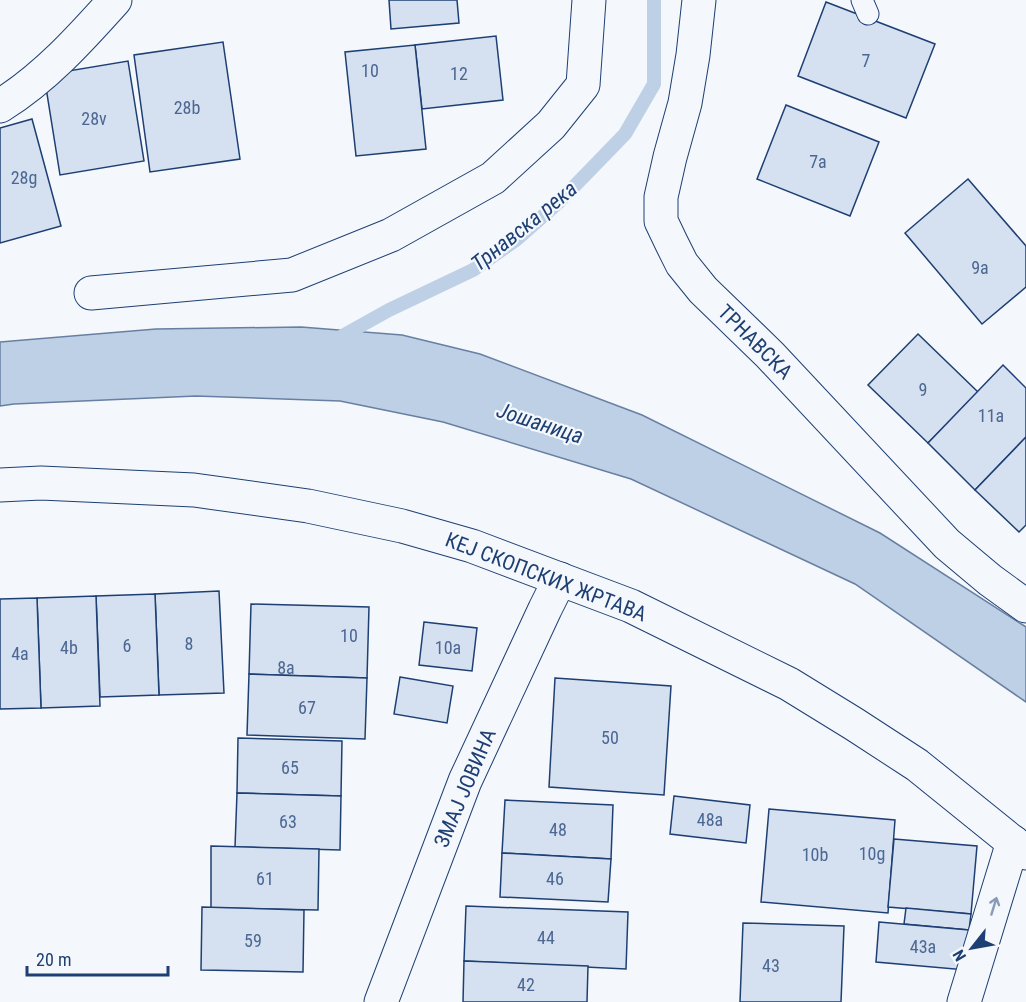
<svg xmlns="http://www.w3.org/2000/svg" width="1026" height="1002" font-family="'Roboto Condensed',sans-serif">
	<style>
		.water { fill: #bed0e5; stroke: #687fa3; stroke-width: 1.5 }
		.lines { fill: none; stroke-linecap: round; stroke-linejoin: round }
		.stream { stroke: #bed0e5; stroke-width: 14 }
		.building { fill: #d5e0f0; stroke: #1d3f73; stroke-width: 1.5 }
		.service-casing { stroke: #1d3f73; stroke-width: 23 }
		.minor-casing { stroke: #1d3f73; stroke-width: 35 }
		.primary-casing { stroke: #1d3f73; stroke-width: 35 }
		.service { stroke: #f4f7fb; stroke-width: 21 }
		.minor { stroke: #f4f7fb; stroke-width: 33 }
		.primary { stroke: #f4f7fb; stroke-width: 33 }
		.oneway { stroke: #889bb7 }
		.labels { text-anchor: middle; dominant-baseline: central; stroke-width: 4.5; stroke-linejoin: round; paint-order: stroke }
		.number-label { font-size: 18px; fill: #4b6792 }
		.street-label { font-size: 21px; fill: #1d3f73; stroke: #f4f7fb }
		.water-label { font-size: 22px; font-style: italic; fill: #1d3f73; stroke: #f4f7fb }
	</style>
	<rect width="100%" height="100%" fill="#f4f7fb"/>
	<!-- water -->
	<path class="water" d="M301,327L402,335L480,354L642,415L880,533L1026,627V702L855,584L631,479L443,422L340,401L196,396L14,404L0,406V342L156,329Z"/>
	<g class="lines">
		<!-- stream -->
		<path class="stream" d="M337,339L389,310L473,270L517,239L560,201L625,134L654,84V0"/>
	</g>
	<!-- building -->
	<g class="building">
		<path d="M389,0H457L459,23L391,29Z"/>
		<path d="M826,2L935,44L906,118L798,76Z"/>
		<path d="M496,36L503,100L422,109L415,45Z"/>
		<path d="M223,42L240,159L150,172L134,55Z"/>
		<path d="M415,45L426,149L356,156L345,52Z"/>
		<path d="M128,61L144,161L60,175L44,75Z"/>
		<path d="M786,105L879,142L850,216L757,179Z"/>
		<path d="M32,119L61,226L0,243V128Z"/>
		<path d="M968,179L1026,246V287L982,324L905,233Z"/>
		<path d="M918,334L978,392L928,443L868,385Z"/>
		<path d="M1003,365L1026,388V437L975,490L928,443Z"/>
		<path d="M1026,437V525L1019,532L975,490Z"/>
		<path d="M219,591L224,693L159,695L155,594Z"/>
		<path d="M155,594L159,695L100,697L96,596Z"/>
		<path d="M96,596L100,706L41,708L37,598Z"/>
		<path d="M37,598L41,708L0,709V599Z"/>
		<path d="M251,604L369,607L367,678L249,674Z"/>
		<path d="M424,622L477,628L472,671L419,665Z"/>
		<path d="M249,674L367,678L365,739L247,735Z"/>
		<path d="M400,677L453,686L447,723L394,714Z"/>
		<path d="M555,678L671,686L664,795L549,787Z"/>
		<path d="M238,738L342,741L341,796L237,793Z"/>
		<path d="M237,793L341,796L340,850L235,847Z"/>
		<path d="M674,796L750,805L746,843L670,834Z"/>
		<path d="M505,800L613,805L611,859L502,853Z"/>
		<path d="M769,809L895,820L888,913L761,902Z"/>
		<path d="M894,839L977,846L971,914L888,907Z"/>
		<path d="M211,846L319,849L318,910L211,908Z"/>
		<path d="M502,853L611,859L608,902L500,897Z"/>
		<path d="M466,906L628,912L626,969L464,961Z"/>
		<path d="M202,907L304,910L303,972L201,970Z"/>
		<path d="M906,908L971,914L969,930L904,924Z"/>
		<path d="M879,922L969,930L966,970L876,962Z"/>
		<path d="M743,923L844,926L841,1002H740Z"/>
		<path d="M464,961L588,966L587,1002H463Z"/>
	</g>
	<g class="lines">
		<defs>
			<path id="service" d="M862,0L868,14"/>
			<g id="minor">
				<path d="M699,0L693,55L685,103L670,157L661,197V221L671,242L682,264L703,290L770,355L947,544L990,580L1026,606"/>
				<path d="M0,106C45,78 80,39 115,0"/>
				<path d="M91,293L292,275L391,235L493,178L551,125L583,85L589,0"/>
				<path d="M381,1002L465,781L545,609L560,579"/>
				<path d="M964,1002L1013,842"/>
			</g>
			<path id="primary" d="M0,485L41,483L194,490L308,506L402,526L472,546L631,606L789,684L854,724L917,765L1026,853"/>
		</defs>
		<!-- service casing -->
		<use href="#service" class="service-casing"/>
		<!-- minor casing -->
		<use href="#minor" class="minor-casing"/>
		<!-- primary casing -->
		<use href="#primary" class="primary-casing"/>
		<!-- service -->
		<use href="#service" class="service"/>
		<!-- minor -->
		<use href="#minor" class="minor"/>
		<!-- primary -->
		<use href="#primary" class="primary"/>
	</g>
	<!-- one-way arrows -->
	<defs><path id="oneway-shaft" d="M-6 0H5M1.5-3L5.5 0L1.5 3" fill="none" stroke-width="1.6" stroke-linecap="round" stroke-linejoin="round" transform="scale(1.5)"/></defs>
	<use class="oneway" href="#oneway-shaft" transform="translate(994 906) rotate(-73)"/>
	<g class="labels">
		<!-- number labels -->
		<g class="number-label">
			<text x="866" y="60">7</text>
			<text x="370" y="70">10</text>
			<text x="459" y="73">12</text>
			<text x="187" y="107">28b</text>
			<text x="94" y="118">28v</text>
			<text x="818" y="161">7a</text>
			<text x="24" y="177">28g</text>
			<text x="980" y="267">9a</text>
			<text x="923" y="389">9</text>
			<text x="991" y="415">11a</text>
			<text x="349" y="635">10</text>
			<text x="189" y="643">8</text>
			<text x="127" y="645">6</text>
			<text x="69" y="647">4b</text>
			<text x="448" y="647">10a</text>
			<text x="20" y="653">4a</text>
			<text x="286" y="667">8a</text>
			<text x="307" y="707">67</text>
			<text x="610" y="737">50</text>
			<text x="290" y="767">65</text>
			<text x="710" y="819">48a</text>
			<text x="288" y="821">63</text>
			<text x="558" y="829">48</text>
			<text x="872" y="853">10g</text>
			<text x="815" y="854">10b</text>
			<text x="265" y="878">61</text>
			<text x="555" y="878">46</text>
			<text x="546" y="937">44</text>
			<text x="253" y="940">59</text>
			<text x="923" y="946">43a</text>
			<text x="771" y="965">43</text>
			<text x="526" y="984">42</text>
		</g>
		<!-- street labels -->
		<g class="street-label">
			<text transform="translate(755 342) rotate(45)">ТРНАВСКА</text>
			<text transform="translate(546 577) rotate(21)">КЕЈ СКОПСКИХ ЖРТАВА</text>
			<text transform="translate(465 788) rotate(-67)">ЗМАЈ ЈОВИНА</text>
		</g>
		<!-- water labels -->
		<g class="water-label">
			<text transform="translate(524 226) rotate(-39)">Трнавска река</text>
			<text transform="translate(540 423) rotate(18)">Јошаница</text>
		</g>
	</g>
	<!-- north arrow -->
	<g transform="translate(972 948) rotate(239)" stroke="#f4f7fb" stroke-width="4.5" paint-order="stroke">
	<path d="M0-4.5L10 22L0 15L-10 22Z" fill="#1d3f73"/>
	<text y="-9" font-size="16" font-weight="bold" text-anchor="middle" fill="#1d3f73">N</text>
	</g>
	<!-- scale -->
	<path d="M27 966v9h141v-9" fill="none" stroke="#1d3f73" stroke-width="3"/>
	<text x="36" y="966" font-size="18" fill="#1d3f73" stroke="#f4f7fb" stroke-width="4.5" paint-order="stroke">20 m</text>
</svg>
